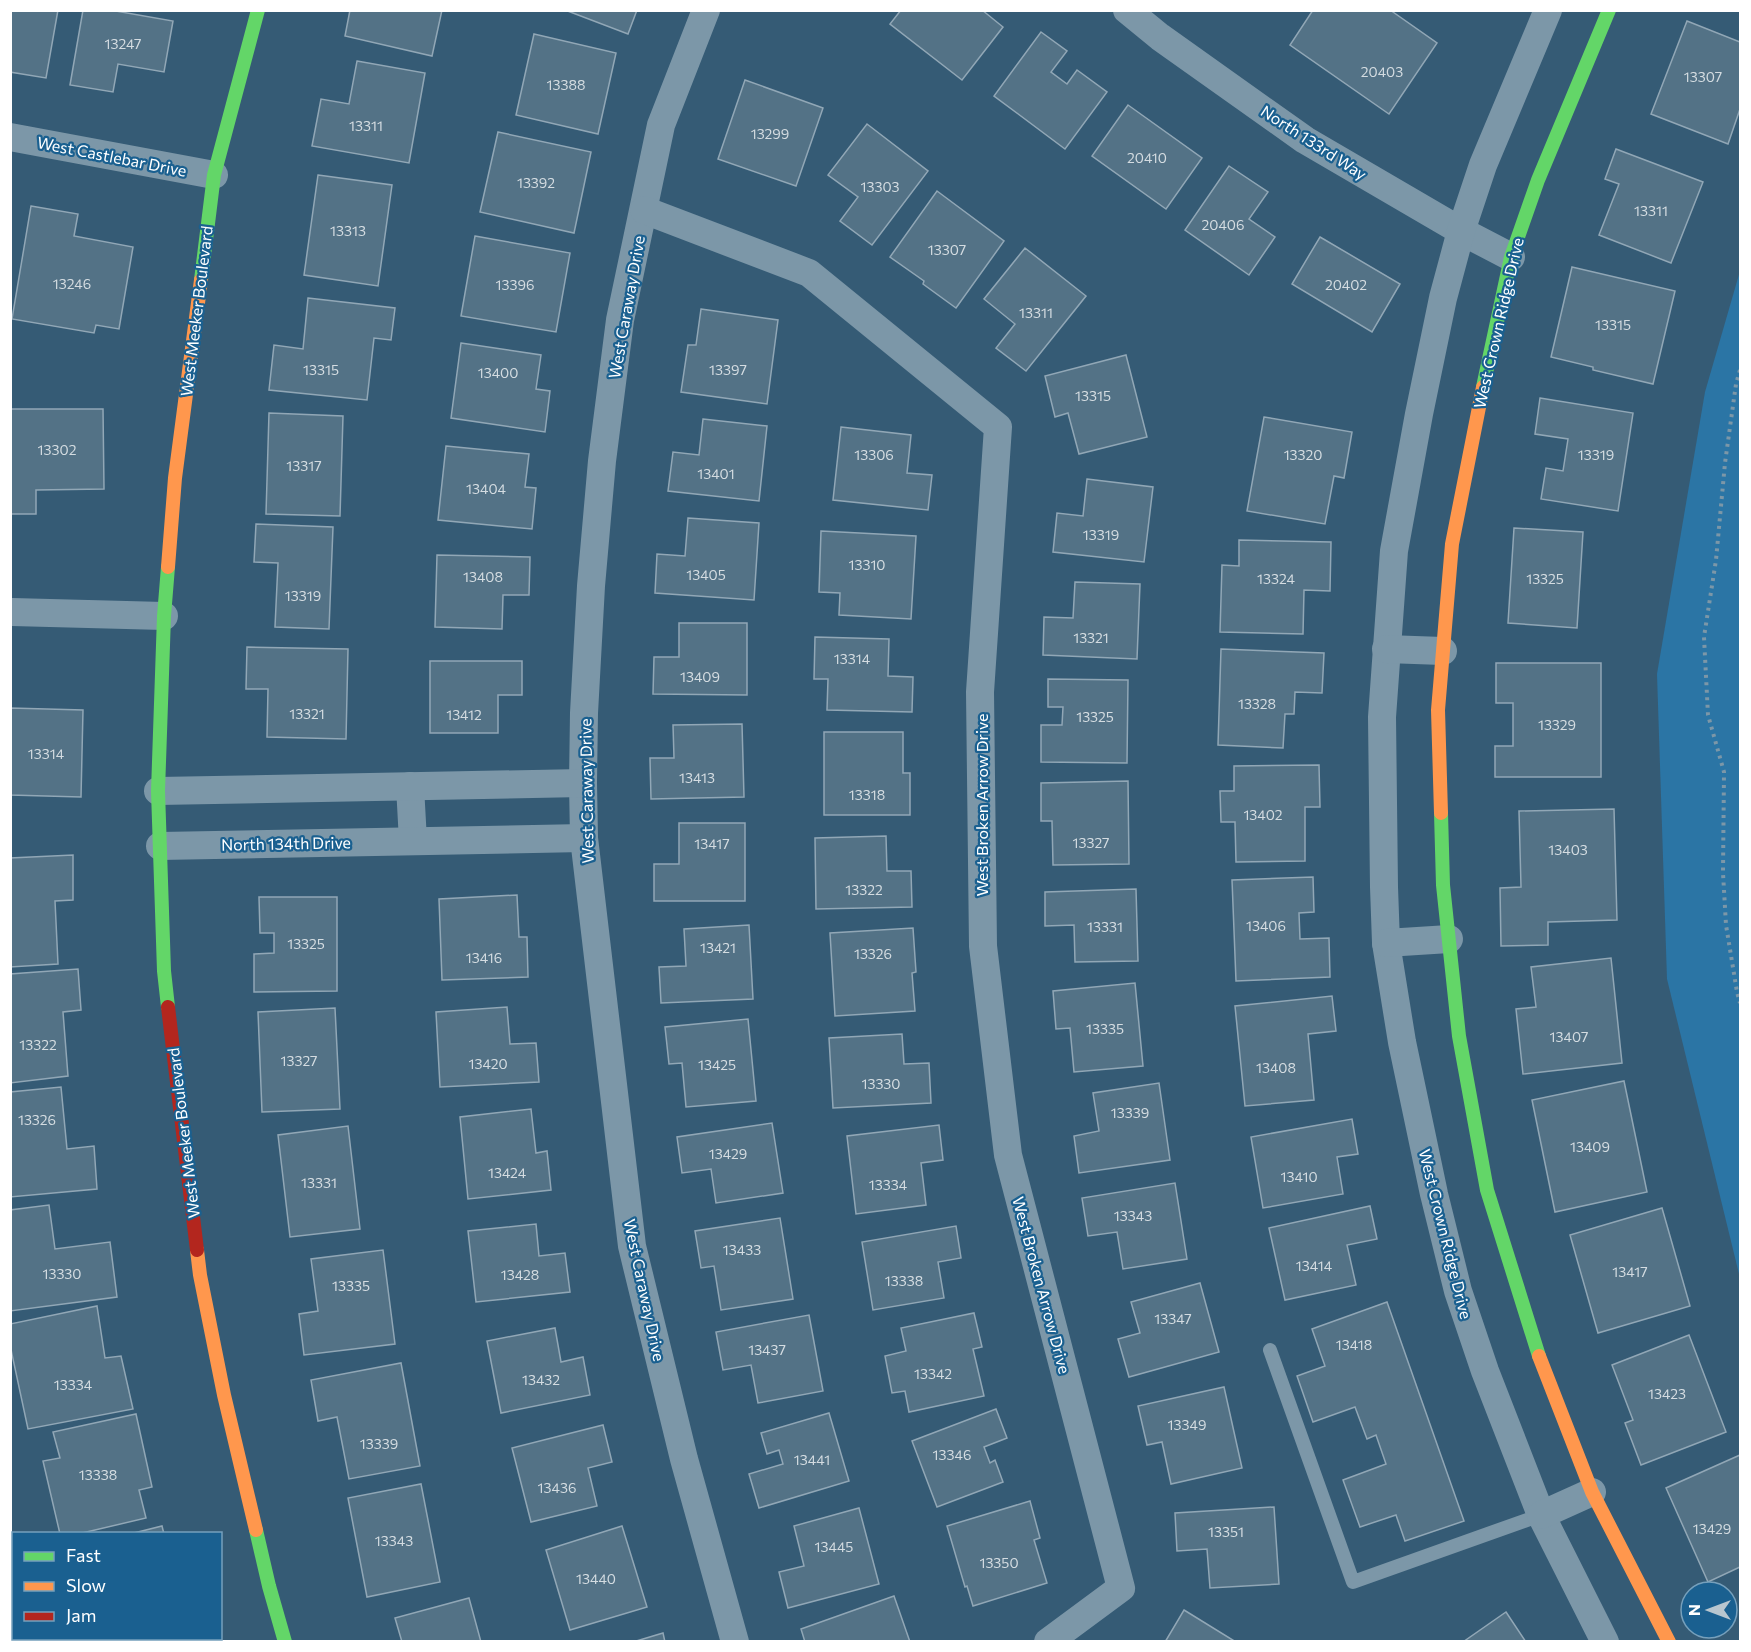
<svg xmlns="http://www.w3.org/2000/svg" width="1751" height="1652" font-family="Commissioner,sans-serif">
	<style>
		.green { fill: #2b75a5 }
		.building { fill: #537286; stroke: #91a7b6; stroke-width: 1.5 }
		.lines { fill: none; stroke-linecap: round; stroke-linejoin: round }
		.path { stroke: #7c97a8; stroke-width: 4; stroke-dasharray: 3 4.5; stroke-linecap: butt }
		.lane { stroke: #7c97a8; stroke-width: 14 }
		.street { stroke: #7c97a8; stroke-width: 28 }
		.fast { stroke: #63d668; stroke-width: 14 }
		.slow { stroke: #ff974d; stroke-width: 14 }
		.jam { stroke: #b3261e; stroke-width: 14 }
		.labels { text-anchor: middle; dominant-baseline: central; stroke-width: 4.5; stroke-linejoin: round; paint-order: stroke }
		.number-label { font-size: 14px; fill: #d4dce1 }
		.street-label { font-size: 16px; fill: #fff; stroke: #1a6090 }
	</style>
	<rect width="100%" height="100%" fill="#355b75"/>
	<!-- green -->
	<g class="green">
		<path d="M1740,271V1278L1667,979L1657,674L1705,392Z"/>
		<path d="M10,1564L14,1574V1638L31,1639L32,1641H11Z"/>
	</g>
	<!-- building -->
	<g class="building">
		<path d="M10,10H58L46,78L10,72Z"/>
		<path d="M83,10H110L173,21L164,72L118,64L113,92L70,85Z"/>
		<path d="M350,10H442L432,56L345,36Z"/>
		<path d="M565,10H637L628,34Z"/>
		<path d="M901,10H982L1003,27L962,80L890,24Z"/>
		<path d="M1313,10H1390L1437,43L1389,114L1290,45Z"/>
		<path d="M1687,21L1740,42V109L1728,144L1651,114Z"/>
		<path d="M1041,32L1067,51L1051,72L1067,84L1077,70L1107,92L1065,149L994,96Z"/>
		<path d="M534,34L616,53L598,134L516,115Z"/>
		<path d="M357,61L425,73L409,163L312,146L321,99L349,104Z"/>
		<path d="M745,80L823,108L796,186L718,159Z"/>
		<path d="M1128,105L1202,158L1166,209L1092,156Z"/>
		<path d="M867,124L928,171L872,245L840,221L858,197L828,175Z"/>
		<path d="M498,132L591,152L574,233L480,212Z"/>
		<path d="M1616,149L1703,182L1671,263L1599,235L1619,184L1605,179Z"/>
		<path d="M1229,166L1268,192L1249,219L1275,237L1249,275L1185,230Z"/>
		<path d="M318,175L392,185L378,286L304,275Z"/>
		<path d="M937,191L1004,241L956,308L923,284L924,281L890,257Z"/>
		<path d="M31,206L78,214L74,236L133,247L119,329L96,325L94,333L12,319Z"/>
		<path d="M475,236L570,253L556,332L461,316Z"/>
		<path d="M1320,237L1400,284L1372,332L1292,284Z"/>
		<path d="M1025,248L1086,296L1026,371L996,348L1015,324L984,299Z"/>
		<path d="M1572,267L1675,291L1653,384L1593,370V367L1551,357Z"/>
		<path d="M308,298L395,308L391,340L374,338L367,400L269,390L274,345L303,349Z"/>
		<path d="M701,309L778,320L767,404L681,392L688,345H696Z"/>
		<path d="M461,343L541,355L536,389L550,391L545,432L451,418Z"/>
		<path d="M1126,355L1147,437L1079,454L1068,413L1055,417L1045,376Z"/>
		<path d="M1540,398L1633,413L1618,511L1541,499L1546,468L1563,471L1568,439L1535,434Z"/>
		<path d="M10,409H103L104,489L36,490V514H10Z"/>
		<path d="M269,413L343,416L340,516L266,514Z"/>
		<path d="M1264,417L1352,432L1344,478L1334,476L1325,524L1247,511Z"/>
		<path d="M703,419L767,426L759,501L668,491L673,452L699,455Z"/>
		<path d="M841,427L911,435L907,473L932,475L928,510L833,500Z"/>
		<path d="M446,446L529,454L525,487L536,488L532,529L438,520Z"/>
		<path d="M1087,479L1153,487L1144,562L1053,552L1057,513L1083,516Z"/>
		<path d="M688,518L759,523L754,600L655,593L657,554L685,556Z"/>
		<path d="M256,524L333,527L329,629L275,627L278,563L254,562Z"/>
		<path d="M1514,528L1583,532L1577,628L1508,623Z"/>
		<path d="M821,531L916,536L911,619L839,615L840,593L819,592Z"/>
		<path d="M1239,540L1331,542L1330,591L1304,590L1303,634L1220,632L1222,565L1239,566Z"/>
		<path d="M437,555L530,557L529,595H503L502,629L435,627Z"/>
		<path d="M1075,582L1140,584L1137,659L1043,655L1044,617L1073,618Z"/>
		<path d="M679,623H747V695L653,694L654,657H679Z"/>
		<path d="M815,637L889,639L888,676L913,677L912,712L827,710L828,679H814Z"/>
		<path d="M247,647L348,649L346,739L267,737L268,689H246Z"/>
		<path d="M1221,649L1324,653L1322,693L1295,692L1294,714H1285L1283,748L1218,745Z"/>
		<path d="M430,661H522V695H498V733H430Z"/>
		<path d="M1496,663H1601V777H1495V746H1513V703H1496Z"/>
		<path d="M1048,679L1128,680L1127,763L1041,762V725H1062L1063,707H1048Z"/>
		<path d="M10,708L83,710L81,797L10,795Z"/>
		<path d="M742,724L744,797L651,799L650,758H674L673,725Z"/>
		<path d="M824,732H903V773H910V815H824Z"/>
		<path d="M1319,765L1320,807H1305V861L1236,862L1235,822H1221L1220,791H1234V766Z"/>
		<path d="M1128,781L1129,864L1053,865L1052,821H1041V783Z"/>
		<path d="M1614,809L1617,920L1548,922V945L1501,946L1500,888L1521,887L1519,811Z"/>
		<path d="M679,823H745V901H654V864H679Z"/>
		<path d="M886,836L887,871H911L912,907L816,909L815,838Z"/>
		<path d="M73,855V900L55,901L58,964L10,967V858Z"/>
		<path d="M1313,877L1314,912L1299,913L1300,939L1329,938L1330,977L1236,981L1232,880Z"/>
		<path d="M1136,889L1138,961L1075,962L1074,925L1045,926V892Z"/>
		<path d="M517,895L519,937H527L528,977L442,980L439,899Z"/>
		<path d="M259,897H337V991L254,992V954L274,953V933H260Z"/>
		<path d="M749,925L753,999L661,1003L659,967L686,966L684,929Z"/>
		<path d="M913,928L916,972L912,973L915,1011L835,1016L830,933Z"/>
		<path d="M1611,958L1622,1063L1523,1074L1516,1009L1536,1007L1531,967Z"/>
		<path d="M78,969L81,1010L63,1012L68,1076L10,1083V974Z"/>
		<path d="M1135,983L1143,1066L1074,1072L1070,1028L1056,1029L1053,991Z"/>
		<path d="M1332,996L1336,1031L1308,1034L1314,1100L1245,1106L1235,1006Z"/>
		<path d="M507,1007L510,1044L536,1043L539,1082L440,1087L436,1012Z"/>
		<path d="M335,1008L340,1109L262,1112L258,1012Z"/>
		<path d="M748,1019L756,1101L686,1107L682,1063L669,1064L665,1027Z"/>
		<path d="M902,1034L904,1064L929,1063L931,1103L833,1108L829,1038Z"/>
		<path d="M1624,1081L1647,1192L1555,1212L1532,1100Z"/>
		<path d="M1159,1083L1170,1160L1079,1173L1074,1136L1099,1131L1093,1093Z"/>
		<path d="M61,1087L67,1149L94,1146L97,1189L10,1197V1092Z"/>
		<path d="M531,1109L536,1153L547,1151L551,1190L468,1199L460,1117Z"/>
		<path d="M1352,1119L1358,1154L1337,1157L1343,1194L1263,1208L1251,1137Z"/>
		<path d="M772,1123L783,1193L716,1203L711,1169L682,1173L677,1137Z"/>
		<path d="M939,1125L943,1160L921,1163L926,1205L856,1214L847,1136Z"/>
		<path d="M348,1126L360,1229L290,1237L278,1135Z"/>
		<path d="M1175,1183L1187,1259L1123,1269L1117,1232L1088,1236L1082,1198Z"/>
		<path d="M49,1205L55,1249L110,1242L117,1297L10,1311V1210Z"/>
		<path d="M1370,1206L1377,1239L1347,1245L1356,1285L1285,1300L1269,1228Z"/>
		<path d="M1662,1208L1690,1306L1598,1333L1570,1235Z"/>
		<path d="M780,1218L793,1299L721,1310L714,1266L701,1268L695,1231Z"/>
		<path d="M536,1224L539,1256L565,1253L570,1292L476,1302L468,1231Z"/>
		<path d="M956,1226L961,1258L938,1262L944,1298L873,1310L862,1242Z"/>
		<path d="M383,1250L395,1344L304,1355L299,1314L318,1311L311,1259Z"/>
		<path d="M1200,1283L1219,1352L1129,1377L1118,1339L1140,1333L1131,1302Z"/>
		<path d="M1387,1302L1464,1521L1405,1541L1396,1515L1360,1527L1343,1480L1386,1464L1376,1435L1367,1439L1355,1407L1313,1422L1297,1376L1325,1366L1312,1329Z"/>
		<path d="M97,1306L105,1358L121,1356L133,1409L28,1429L10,1345V1324Z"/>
		<path d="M974,1313L982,1347L973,1349L984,1396L909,1412L905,1391L892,1393L885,1356L906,1351L901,1328Z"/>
		<path d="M809,1315L823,1391L758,1403L751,1365L723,1370L716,1332Z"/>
		<path d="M555,1328L561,1362L583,1357L590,1395L501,1413L487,1341Z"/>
		<path d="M1689,1335L1726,1432L1641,1465L1625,1423L1633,1420L1612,1365Z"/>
		<path d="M401,1363L420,1466L349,1479L337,1417L318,1421L311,1380Z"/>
		<path d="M1224,1387L1242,1468L1171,1484L1162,1442L1147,1445L1138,1406Z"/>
		<path d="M996,1409L1007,1438L984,1447L990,1463L995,1460L1003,1482L937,1507L912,1441Z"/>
		<path d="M829,1413L849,1481L759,1508L749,1474L783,1464L779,1450L767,1454L761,1433Z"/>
		<path d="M136,1414L152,1487L139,1490L146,1518L78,1534H60L43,1461L60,1458L53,1432Z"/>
		<path d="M603,1425L612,1462L588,1468L597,1506L531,1522L512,1448Z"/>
		<path d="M1740,1455V1567L1708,1582L1666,1488Z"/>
		<path d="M421,1484L440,1582L367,1597L348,1498Z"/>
		<path d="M1030,1501L1040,1538L1034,1540L1047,1583L973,1606L967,1586L965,1587L947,1526Z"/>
		<path d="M1274,1507L1279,1584L1210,1588L1207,1549L1177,1551L1175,1513Z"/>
		<path d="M859,1508L879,1584L788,1608L779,1572L804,1566L794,1526Z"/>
		<path d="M162,1526L164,1534H130Z"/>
		<path d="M622,1526L647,1607L570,1630L546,1550Z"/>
		<path d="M894,1596L910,1642H805L801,1629Z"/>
		<path d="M469,1598L481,1642H402L395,1618Z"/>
		<path d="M1184,1610L1236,1642H1165Z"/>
		<path d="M1506,1612L1526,1642H1463Z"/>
		<path d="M663,1633L665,1642H633Z"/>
		<path d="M82,1638H144L132,1642H82Z"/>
		<path d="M178,1638H195V1642H167Z"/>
	</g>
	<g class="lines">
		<!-- path -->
		<path class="path" d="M1740,370L1736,384L1725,463L1716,560L1704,637L1708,715L1724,772L1723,873L1726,925L1737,992L1740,1003"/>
		<!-- lane -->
		<path class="lane" d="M1270,1350L1353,1582L1541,1515"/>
		<!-- street -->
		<g class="street">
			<path d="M706,10L661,125L620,320L602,461L591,586L584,713L583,783L584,838L632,1246L684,1459L735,1642"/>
			<path d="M1127,10L1160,37L1305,140L1461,231L1511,257"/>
			<path d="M1548,10L1483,165L1461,231L1443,298L1419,414L1394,551L1382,717L1384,887L1386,943L1402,1042L1434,1194L1458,1291L1485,1371L1541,1515L1605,1642"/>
			<path d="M10,137L214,175"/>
			<path d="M644,210L809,273L998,427L980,692L983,946L1008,1155L1121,1588L1048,1642"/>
			<path d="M12,612L164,616"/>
			<path d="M1386,649L1443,651"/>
			<path d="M410,786L413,841"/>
			<path d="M158,791L583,783"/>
			<path d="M160,846L584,838"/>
			<path d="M1386,943L1449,939"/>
			<path d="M1541,1515L1592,1492"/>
		</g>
		<!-- fast -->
		<g class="fast">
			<path d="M201,280L214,175L258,10"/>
			<path d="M1483,387L1511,257L1538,180L1609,10"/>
			<path d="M168,567L164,616L158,791L164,971L168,1007"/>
			<path d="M1441,813L1443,885L1459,1036L1487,1190L1539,1356"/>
			<path d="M256,1530L269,1586L285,1642"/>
		</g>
		<!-- slow -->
		<g class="slow">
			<path d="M168,567L175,478L201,280"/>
			<path d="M1441,813L1438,710L1452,544L1483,387"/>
			<path d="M197,1250L200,1275L224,1395L256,1530"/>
			<path d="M1539,1356L1592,1492L1669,1642"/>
		</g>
		<!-- jam -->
		<path class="jam" d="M168,1007L197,1250"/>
	</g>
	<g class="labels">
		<!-- number labels -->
		<g class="number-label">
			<text x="123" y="43">13247</text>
			<text x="1382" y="71">20403</text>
			<text x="1703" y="76">13307</text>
			<text x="566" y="84">13388</text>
			<text x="366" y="125">13311</text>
			<text x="770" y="133">13299</text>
			<text x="1147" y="157">20410</text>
			<text x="536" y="182">13392</text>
			<text x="880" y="186">13303</text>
			<text x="1651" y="210">13311</text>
			<text x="1223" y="224">20406</text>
			<text x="348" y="230">13313</text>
			<text x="947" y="249">13307</text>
			<text x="72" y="283">13246</text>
			<text x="515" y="284">13396</text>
			<text x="1346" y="284">20402</text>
			<text x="1036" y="312">13311</text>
			<text x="1613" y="324">13315</text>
			<text x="321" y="369">13315</text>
			<text x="728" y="369">13397</text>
			<text x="498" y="372">13400</text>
			<text x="1093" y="395">13315</text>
			<text x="57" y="449">13302</text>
			<text x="874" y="454">13306</text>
			<text x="1303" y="454">13320</text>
			<text x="1596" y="454">13319</text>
			<text x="304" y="465">13317</text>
			<text x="716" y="473">13401</text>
			<text x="486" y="488">13404</text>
			<text x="1101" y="534">13319</text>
			<text x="867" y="564">13310</text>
			<text x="706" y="574">13405</text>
			<text x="483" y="576">13408</text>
			<text x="1276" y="578">13324</text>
			<text x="1545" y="578">13325</text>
			<text x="303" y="595">13319</text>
			<text x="1091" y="637">13321</text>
			<text x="852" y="658">13314</text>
			<text x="700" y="676">13409</text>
			<text x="1257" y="703">13328</text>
			<text x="307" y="713">13321</text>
			<text x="464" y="714">13412</text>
			<text x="1095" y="716">13325</text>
			<text x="1557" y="724">13329</text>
			<text x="46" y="753">13314</text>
			<text x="697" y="777">13413</text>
			<text x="867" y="794">13318</text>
			<text x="1263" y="814">13402</text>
			<text x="1091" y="842">13327</text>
			<text x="712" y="843">13417</text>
			<text x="1568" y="849">13403</text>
			<text x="864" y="889">13322</text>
			<text x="1266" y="925">13406</text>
			<text x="1105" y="926">13331</text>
			<text x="306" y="943">13325</text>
			<text x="718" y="947">13421</text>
			<text x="873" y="953">13326</text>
			<text x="484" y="957">13416</text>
			<text x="1105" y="1028">13335</text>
			<text x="1569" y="1036">13407</text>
			<text x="38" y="1044">13322</text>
			<text x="299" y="1060">13327</text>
			<text x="488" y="1063">13420</text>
			<text x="717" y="1064">13425</text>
			<text x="1276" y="1067">13408</text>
			<text x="881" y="1083">13330</text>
			<text x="1130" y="1112">13339</text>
			<text x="37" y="1119">13326</text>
			<text x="1590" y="1146">13409</text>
			<text x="728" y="1153">13429</text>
			<text x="507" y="1172">13424</text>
			<text x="1299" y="1176">13410</text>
			<text x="319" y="1182">13331</text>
			<text x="888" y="1184">13334</text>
			<text x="1133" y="1215">13343</text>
			<text x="742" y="1249">13433</text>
			<text x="1314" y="1265">13414</text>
			<text x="1630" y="1271">13417</text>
			<text x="62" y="1273">13330</text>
			<text x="520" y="1274">13428</text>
			<text x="904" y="1280">13338</text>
			<text x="351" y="1285">13335</text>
			<text x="1173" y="1318">13347</text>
			<text x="1354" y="1344">13418</text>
			<text x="767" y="1349">13437</text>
			<text x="933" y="1373">13342</text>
			<text x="541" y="1379">13432</text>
			<text x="73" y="1384">13334</text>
			<text x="1667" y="1393">13423</text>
			<text x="1187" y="1424">13349</text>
			<text x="379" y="1443">13339</text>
			<text x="952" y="1454">13346</text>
			<text x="812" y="1459">13441</text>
			<text x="98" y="1474">13338</text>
			<text x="557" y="1487">13436</text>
			<text x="1712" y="1528">13429</text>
			<text x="1226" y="1531">13351</text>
			<text x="394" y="1540">13343</text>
			<text x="834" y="1546">13445</text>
			<text x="999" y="1562">13350</text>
			<text x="596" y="1578">13440</text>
		</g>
		<!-- street labels -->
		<g class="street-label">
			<text transform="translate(1314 142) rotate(33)">North 133rd Way</text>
			<text transform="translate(112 156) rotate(11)">West Castlebar Drive</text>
			<text transform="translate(626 307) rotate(-80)">West Caraway Drive</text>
			<text transform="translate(196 311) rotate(-83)">West Meeker Boulevard</text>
			<text transform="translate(1498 323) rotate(-77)">West Crown Ridge Drive</text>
			<text transform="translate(586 791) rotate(-91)">West Caraway Drive</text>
			<text transform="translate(981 805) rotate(-90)">West Broken Arrow Drive</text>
			<text transform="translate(286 843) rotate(-1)">North 134th Drive</text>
			<text transform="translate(183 1133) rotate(-97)">West Meeker Boulevard</text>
			<text transform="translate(1446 1234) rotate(76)">West Crown Ridge Drive</text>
			<text transform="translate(1042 1285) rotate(75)">West Broken Arrow Drive</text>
			<text transform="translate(645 1290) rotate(78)">West Caraway Drive</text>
		</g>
	</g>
	<!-- border -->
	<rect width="1751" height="1652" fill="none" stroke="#ffffff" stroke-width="24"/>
	<!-- legend -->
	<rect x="12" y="1532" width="210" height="108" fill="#1a6090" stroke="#76a0bc" stroke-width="1.5"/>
	<rect x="24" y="1552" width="30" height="9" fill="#63d668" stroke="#76a0bc" stroke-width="1.5"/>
	<text x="66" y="1562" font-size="18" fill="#ffffff">Fast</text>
	<rect x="24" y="1582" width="30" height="9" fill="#ff974d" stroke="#76a0bc" stroke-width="1.5"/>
	<text x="66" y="1592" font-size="18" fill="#ffffff">Slow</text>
	<rect x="24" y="1612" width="30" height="9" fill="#b3261e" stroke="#76a0bc" stroke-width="1.5"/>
	<text x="66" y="1622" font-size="18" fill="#ffffff">Jam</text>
	<!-- north arrow -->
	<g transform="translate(1709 1610) rotate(270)"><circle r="28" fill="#1a6090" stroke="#76a0bc" stroke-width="1.5"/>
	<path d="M0-4.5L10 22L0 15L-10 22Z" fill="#b8c6cf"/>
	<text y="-9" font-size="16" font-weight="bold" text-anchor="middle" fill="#ffffff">N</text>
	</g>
</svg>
